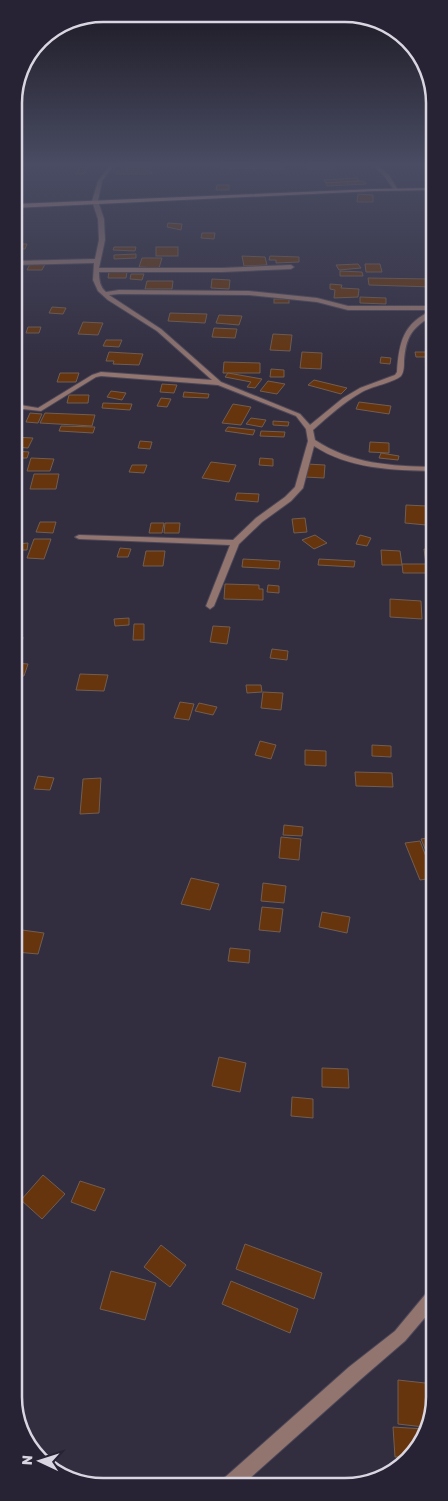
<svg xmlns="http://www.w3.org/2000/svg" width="448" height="1501" font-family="Rubik,sans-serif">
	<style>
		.building { fill: #66350d; stroke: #715e51 }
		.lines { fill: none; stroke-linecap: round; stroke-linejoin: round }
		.minor-casing { stroke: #4d4859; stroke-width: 2 }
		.secondary-casing { stroke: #4d4859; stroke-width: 2 }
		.minor { fill: #93756f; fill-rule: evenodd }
		.secondary { fill: #ca9b91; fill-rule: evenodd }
		.rim { fill: none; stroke: #d9d6e2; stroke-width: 2.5 }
	</style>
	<rect width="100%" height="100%" fill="#322d3f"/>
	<!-- building -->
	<g class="building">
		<path d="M82,165H89L84,174H76Z"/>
		<path d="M123,166L151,167L150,170L122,169Z"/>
		<path d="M219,166L282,167V169L219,168Z"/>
		<rect x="308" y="166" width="25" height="3"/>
		<path d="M117,171L152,172L151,174H116Z"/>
		<path d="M357,178L359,181L326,183L324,180Z"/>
		<path d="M364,181L366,184L327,186L326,183Z"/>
		<path d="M217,185H229V190H216Z"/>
		<path d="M358,194L373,195V202H357Z"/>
		<path d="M168,223L182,224L181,230L167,227Z"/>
		<path d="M202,233H215L214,239L201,238Z"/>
		<path d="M14,244H27L25,249H14Z"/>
		<path d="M114,247H136L135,251L113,250Z"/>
		<rect x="156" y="247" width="22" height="9"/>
		<path d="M136,254V258L114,259V255Z"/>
		<path d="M242,256L265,257L267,265L244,266Z"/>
		<path d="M270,256L299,257V262L276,263V260H269Z"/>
		<path d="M142,258H162L159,268L139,267Z"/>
		<path d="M30,264H45L42,270H27Z"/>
		<path d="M358,264L361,268L339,270L336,265Z"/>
		<path d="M365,264H380L382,272H366Z"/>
		<path d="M340,271L362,272L363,276H340Z"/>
		<path d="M109,272H127L126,278H108Z"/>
		<path d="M131,274H144L142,280L130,279Z"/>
		<path d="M368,278L432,279L433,287L369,285Z"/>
		<path d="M212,279L230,280L229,289L211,288Z"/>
		<path d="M147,281H173L172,289H145Z"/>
		<path d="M330,284L342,285L341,288L359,289L358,297L334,298L335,290L330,289Z"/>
		<path d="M360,297L386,298V304L360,303Z"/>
		<rect x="274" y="299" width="15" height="4"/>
		<path d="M52,307L66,308L63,314L49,313Z"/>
		<path d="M170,313L207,314L205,323L168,321Z"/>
		<path d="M219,315L242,316L239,325L216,323Z"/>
		<path d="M83,322L103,323L98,335L78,334Z"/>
		<path d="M28,327H41L39,333H26Z"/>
		<path d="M214,328L237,329L235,338L212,337Z"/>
		<path d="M273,334L292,335L290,351L270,350Z"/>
		<path d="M106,340H122L119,347L103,346Z"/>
		<path d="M109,352L143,354L139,365L113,364L114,361H106Z"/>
		<path d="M302,352L322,353L321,369L300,368Z"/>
		<path d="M415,352H433V357H416Z"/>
		<path d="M381,357L391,358L390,364L380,363Z"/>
		<path d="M224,362L260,363V373H223Z"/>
		<path d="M271,369L284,370V377H270Z"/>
		<path d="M60,373H79L76,382H57Z"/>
		<path d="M228,373L262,379L255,388L247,387L251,382L225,377Z"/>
		<path d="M314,380L347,388L341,394L308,385Z"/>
		<path d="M268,381L285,384L277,394L260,391Z"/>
		<path d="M162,384L177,385L174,393L160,392Z"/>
		<path d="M111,391L126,393L122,400L107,397Z"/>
		<path d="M184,392L209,394L208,398L183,397Z"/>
		<path d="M69,395H89L88,403H67Z"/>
		<path d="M161,398L171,399L167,407L157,406Z"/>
		<path d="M359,402L391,406L389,414L356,409Z"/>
		<path d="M103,403L132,404L130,410L102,408Z"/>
		<path d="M233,404L251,407L241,425L222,423Z"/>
		<path d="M30,413L42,414L38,423L26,422Z"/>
		<path d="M45,413L95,415L92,426L40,423Z"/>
		<path d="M251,418L266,420L262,427L246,424Z"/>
		<path d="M273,421L289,422L288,426L273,425Z"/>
		<path d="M61,426L95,427L93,433L59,431Z"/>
		<path d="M228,427L255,430L253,435L225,431Z"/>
		<path d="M261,431L285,432L284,437L260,436Z"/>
		<path d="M14,437L33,438L28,448L14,447Z"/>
		<path d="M140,441L152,442L150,449L138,448Z"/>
		<path d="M370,442L389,443V453L369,452Z"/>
		<path d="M14,451L29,452L27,458H14Z"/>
		<path d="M381,453L399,456L398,460L379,458Z"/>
		<path d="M31,458L54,459L50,471H27Z"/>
		<path d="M260,458L273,459V466L259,465Z"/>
		<path d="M211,462L236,465L229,482L202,478Z"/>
		<path d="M307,464L325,465L324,478L305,477Z"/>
		<path d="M132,465H147L144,473L129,472Z"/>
		<path d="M34,474H59L56,489H30Z"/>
		<path d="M237,493L259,494L258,502L235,500Z"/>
		<path d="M406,505L427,506L426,525L405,523Z"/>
		<path d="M305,518L307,532L294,533L292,519Z"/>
		<path d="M40,522H56L53,533L36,532Z"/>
		<path d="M151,523H164L162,533H149Z"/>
		<path d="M165,523H180L179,533H164Z"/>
		<path d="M315,535L327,543L314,549L302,540Z"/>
		<path d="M360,535L371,538L367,546L356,544Z"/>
		<path d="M34,539H51L44,559L27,558Z"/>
		<path d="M28,543L27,550H16L17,544Z"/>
		<path d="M120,548L131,549L128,557H117Z"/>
		<path d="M424,549H433V573H403L402,564H426Z"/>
		<path d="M381,550L400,551L402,565H382Z"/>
		<path d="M146,551H165L163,566H143Z"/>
		<path d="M243,559L280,561L279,569L242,567Z"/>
		<path d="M319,559L355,561L354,567L318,565Z"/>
		<path d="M225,584L259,585V589H263V600L224,599Z"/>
		<path d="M268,585L279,586V593L267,592Z"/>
		<path d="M390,599L421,601L422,619L390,617Z"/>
		<path d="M129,618V625L115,626L114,619Z"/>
		<path d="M134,624H144V640H133Z"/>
		<path d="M213,626L230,627L227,644L210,642Z"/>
		<path d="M15,637H23L21,652H15Z"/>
		<path d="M272,649L288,651L287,660L270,658Z"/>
		<path d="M15,663L28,664L24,676L15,675Z"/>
		<path d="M80,674L108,675L104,691L76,690Z"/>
		<path d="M246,685H261L262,692L247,693Z"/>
		<path d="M263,692L283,693L281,710L261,708Z"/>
		<path d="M180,702L194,704L189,720L174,718Z"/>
		<path d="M199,703L217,707L213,715L195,711Z"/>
		<path d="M260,741L276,745L271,759L255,755Z"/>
		<path d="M372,745L391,746V757L372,756Z"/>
		<path d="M305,750L326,751V766L305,765Z"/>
		<path d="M355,772L392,773L393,787L356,786Z"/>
		<path d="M38,776L54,778L50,790L34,789Z"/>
		<path d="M101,778L99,813L80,814L83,779Z"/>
		<path d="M284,825L303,827L302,836L283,835Z"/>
		<path d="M281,837L301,839L299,860L279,858Z"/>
		<path d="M433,837V868L421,839Z"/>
		<path d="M420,841L433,875V878L420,880L405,843Z"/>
		<path d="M191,878L219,884L210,910L181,904Z"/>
		<path d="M263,883L286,886L284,903L261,901Z"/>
		<path d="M262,907L283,909L280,932L259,930Z"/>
		<path d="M322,912L350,917L347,933L319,927Z"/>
		<path d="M22,930L44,933L38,954L16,952Z"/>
		<path d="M230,948L250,950L249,963L228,961Z"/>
		<path d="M219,1057L246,1063L240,1092L212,1086Z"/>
		<path d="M322,1068L348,1069L349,1088L322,1087Z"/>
		<path d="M292,1097L313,1099V1118L291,1116Z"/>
		<path d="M43,1175L65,1194L42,1219L21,1200Z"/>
		<path d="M80,1181L105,1189L95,1211L71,1202Z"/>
		<path d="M245,1244L322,1273L314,1299L236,1269Z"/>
		<path d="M161,1245L186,1265L170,1287L144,1267Z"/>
		<path d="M111,1271L156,1283L145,1320L100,1309Z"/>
		<path d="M231,1281L298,1309L290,1333L222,1304Z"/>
		<path d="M398,1380L434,1384V1403L424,1427L398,1424Z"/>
		<path d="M393,1427L424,1429L412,1457H395Z"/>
	</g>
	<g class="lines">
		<defs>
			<g id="minor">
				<path d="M111,164H115L102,181L98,201L104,219L105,240L99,268H222L291,265L294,267L291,269L222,272H99C99,280 100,287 106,292L119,290L249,291L317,298L348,306H433V310H348L317,302L249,295L119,294L109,295L161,329L221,382L300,414L310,425L343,398L360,388L395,375L397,372C399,342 403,323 433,310V315C412,328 406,336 404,361C404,366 404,372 401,376C393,383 372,386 362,392C344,402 329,416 313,430L315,440C351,464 391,466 433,467V471C392,470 349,469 314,446L303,488L291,501L262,522L239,544L214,606L210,609L206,606L230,545L79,539L75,537L79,535L233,540L256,518L285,497L295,487L308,441L306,429L296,416L218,385L101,376L96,377L41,411L14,408V404L38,408L92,375L101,372L212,380L157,331L108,300L98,291L93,280L94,263L14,265V261L95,259L99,240L98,219L92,201L98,181Z"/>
				<path d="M371,164H375L389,175L398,190H394L385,177Z"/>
				<path d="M434,1288V1307L405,1341L361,1379L241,1486H220L222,1480L349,1367L395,1331L429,1290Z"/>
			</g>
			<path id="secondary" d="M433,188V190L375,191L14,208V204L375,189Z"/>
		</defs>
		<!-- minor casing -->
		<use href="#minor" class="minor-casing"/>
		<!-- secondary casing -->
		<use href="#secondary" class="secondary-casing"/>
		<!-- minor -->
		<use href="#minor" class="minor"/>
		<!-- secondary -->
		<use href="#secondary" class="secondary"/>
	</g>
	<!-- sky -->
	<linearGradient id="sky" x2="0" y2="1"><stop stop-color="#1c1923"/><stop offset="0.44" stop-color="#494c63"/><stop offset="1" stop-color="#494c63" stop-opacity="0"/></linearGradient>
	<rect width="448" height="374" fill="url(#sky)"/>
	<!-- crop -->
	<path d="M0 0H448V1501H0ZM103 22H345A81 81 0 0 1 426 103V1397A81 81 0 0 1 345 1478H103A81 81 0 0 1 22 1397V103A81 81 0 0 1 103 22Z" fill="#282334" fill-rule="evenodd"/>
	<path class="rim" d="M103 22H345A81 81 0 0 1 426 103V1397A81 81 0 0 1 345 1478H103A81 81 0 0 1 22 1397V103A81 81 0 0 1 103 22Z"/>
	<!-- north arrow -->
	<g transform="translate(40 1461) rotate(274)" stroke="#282334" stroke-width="4" paint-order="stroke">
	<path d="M0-4L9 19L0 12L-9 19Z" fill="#d9d6e2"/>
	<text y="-8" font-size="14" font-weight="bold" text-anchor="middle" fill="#d9d6e2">N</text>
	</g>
</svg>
